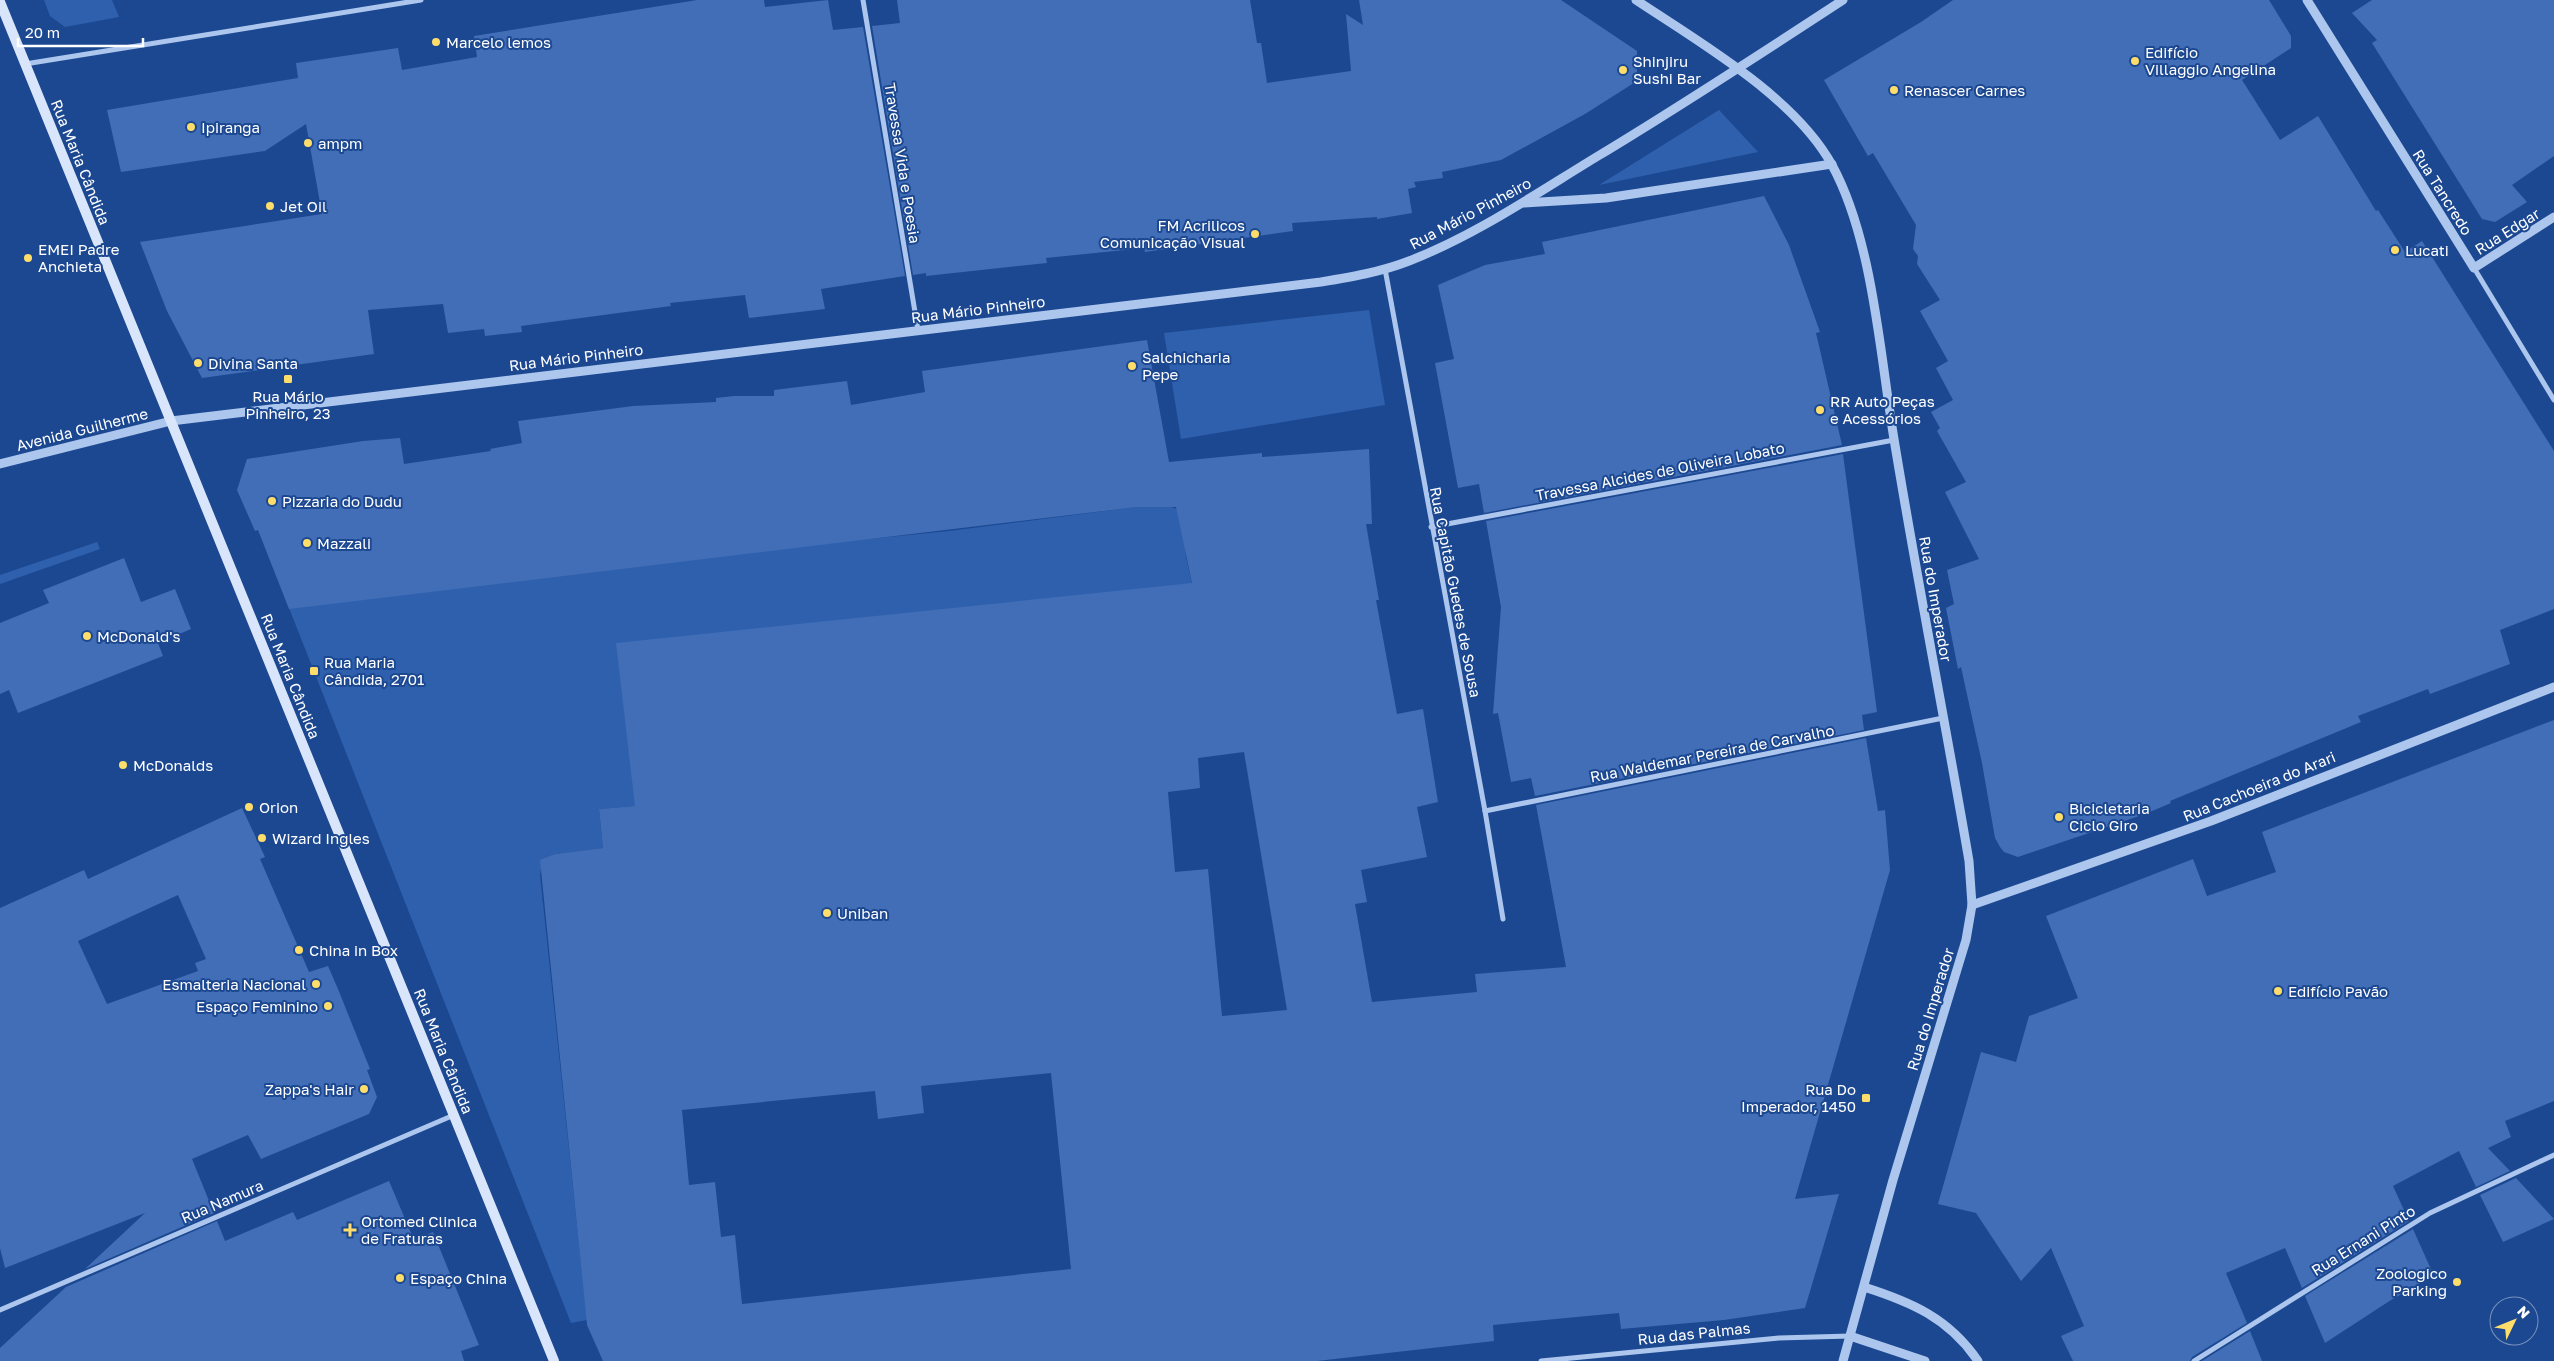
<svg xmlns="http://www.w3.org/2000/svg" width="2554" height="1361" font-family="'Golos Text',sans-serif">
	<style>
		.green { fill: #2f60ae }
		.building { fill: #416eb6; fill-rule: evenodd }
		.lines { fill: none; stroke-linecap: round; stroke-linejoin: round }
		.minor { stroke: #acc6ee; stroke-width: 5 }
		.tertiary { stroke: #acc6ee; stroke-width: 9 }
		.secondary { stroke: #d9e5fa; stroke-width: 10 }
		.poi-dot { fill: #fedd6a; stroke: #1c4891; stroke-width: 2 }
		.labels { text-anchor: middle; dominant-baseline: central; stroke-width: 4; stroke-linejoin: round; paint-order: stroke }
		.poi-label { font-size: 15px; fill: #fff; stroke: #1c4891; text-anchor: start }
		.street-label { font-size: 15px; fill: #fff; stroke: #1c4891 }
	</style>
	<rect width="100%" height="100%" fill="#1c4891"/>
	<!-- green -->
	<g class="green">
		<path d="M44,0H112L119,17L65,27L50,16Z"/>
		<path d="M1719,110L1758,152L1599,185Z"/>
		<path d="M1369,310L1385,405L1181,439L1164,333Z"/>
		<path d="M1159,504L1182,510L1186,557L1192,584L635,806L599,809L603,848L555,854L542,864L540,875L587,1320L571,1323L289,608L839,542L949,531Z"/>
		<path d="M97,542L100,549L0,584V575Z"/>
	</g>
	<!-- building -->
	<g class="building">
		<path d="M697,0H764L765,7L828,0L833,30L863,27L905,276L821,289L825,309L749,318L745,295L670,303L671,306L521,326L522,332L485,336L484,329L448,333L443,304L368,310L374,354L202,378L167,311L140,242L322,214L306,124L265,151L121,172L107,110L298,78L296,63L398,48L402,70L477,57L474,36Z"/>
		<path d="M897,0H1250L1257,43H1261L1267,83L1351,71L1346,14L1363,25L1359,0H1561L1637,51V81L1585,114L1501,160L1442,172L1443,178L1414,182L1416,187L1408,189L1412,213L1377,219V217L1292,223L1293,231L1145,252L1144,248L1046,258L1047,263L926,276V273L913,275L872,26L900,23Z"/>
		<path d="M1953,0H2269L2291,36V48L2242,80L2280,140L2318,116L2376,211L2378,210L2405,252L2422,241L2554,451V609L2500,630L2510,664L2430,694L2428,689L2358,716L2361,722L2170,801L2171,803L2145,814L2018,857L2004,852L2000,847L1995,838L1982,763L1961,667L1958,669L1946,608L1954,604L1947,570L1979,559L1945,492L1966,482L1937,431L1940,428L1931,412L1953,400L1936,368L1948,361L1920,311L1940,300L1917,264L1918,256L1913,249L1916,225L1873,153L1868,156L1824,80L1921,22Z"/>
		<path d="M2372,0H2554V156L2512,185L2527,202L2495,222L2482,219L2372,43L2377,40L2352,13Z"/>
		<path d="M1764,196L1789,245L1820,332L1816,333L1842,445L1484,513L1479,484L1458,488L1435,363L1454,359L1438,285L1485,265L1545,254L1542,242Z"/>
		<path d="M1147,340L1169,462L1262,453V457L1369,449L1372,524H1366L1379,600H1376L1397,714L1423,709L1438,802L1417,807L1427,857L1361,870L1367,902L1355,904L1372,1002L1477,992L1475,974L1566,967L1536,805L1866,738L1878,811L1885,810L1890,870L1795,1199L1839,1194L1805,1308L1724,1320L1621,1329L1619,1313L1493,1325L1494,1341L1317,1361H603L587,1325L540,860L555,854L603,848L599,809L635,806L616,643L1192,583L1176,507H1137L289,609L258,530L255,531L237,490L247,459L363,441L400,438L404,464L491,451L490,449L522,443L518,421L633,406L716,402V398L734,396H774V390L847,381L851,405L925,392L922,371ZM1244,752L1287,1010L1222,1016L1208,869L1175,872L1168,792L1200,788L1198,758ZM1051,1073L1071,1269L742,1304L735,1235L721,1237L715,1182L689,1185L682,1110L875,1091L878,1119L924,1113L921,1086Z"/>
		<path d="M1843,454L1877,712L1862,715L1864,730L1535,796L1531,778L1511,782L1498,713L1493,714L1501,607L1486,521Z"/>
		<path d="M124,558L141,602L175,589L191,629L158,643L163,656L18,713L9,690L0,694V623L49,603L43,590Z"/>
		<path d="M2554,720V1101L2505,1121L2511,1137L2488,1148L2510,1171L2476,1187L2459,1151L2393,1186L2409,1221L2302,1288L2285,1248L2226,1273L2247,1323L2192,1357L2190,1361H2073L2061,1336L2084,1326L2051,1248L2021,1281L1976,1213L1938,1204L1981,1052L2016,1062L2029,1016L2078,998L2046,916L2193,859L2207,896L2276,872L2262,832Z"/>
		<path d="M242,808L265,857L260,859L309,972L328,966L338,989L370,1069L367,1070L377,1097L369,1114L261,1159L248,1135L192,1159L214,1213L85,1269L145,1213L5,1268L0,1248V908L84,870L88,879ZM178,895L206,959L195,963L198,971L107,1004L78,941Z"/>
		<path d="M2516,1178L2554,1219L2503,1242L2480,1195Z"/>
		<path d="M389,1181L414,1240L433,1232L479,1345L461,1351L464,1361H0V1348L66,1287L217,1221L225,1241L293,1212L297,1220Z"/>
		<path d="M2413,1229L2434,1276L2391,1300L2325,1343L2305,1296Z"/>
		<path d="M2250,1331L2262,1361H2202Z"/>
	</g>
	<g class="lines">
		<!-- minor -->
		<g class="minor">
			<path d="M863,0L918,330"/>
			<path d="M25,64L421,0"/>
			<path d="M2474,268L2554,400"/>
			<path d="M1385,269L1485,811L1503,919"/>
			<path d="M1431,527L1894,440"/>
			<path d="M1485,811L1943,718"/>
			<path d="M0,1310L454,1115"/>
			<path d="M1541,1361L1779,1338L1850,1336"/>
			<path d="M2194,1361L2430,1213L2554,1155"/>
		</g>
		<!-- tertiary -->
		<g class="tertiary">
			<path d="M1636,0C1699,42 1795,97 1832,165C1873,240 1880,355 1894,439C1917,580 1945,720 1969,861L1972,905L1966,940L1893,1180L1843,1361"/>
			<path d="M2307,0L2474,268L2554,217"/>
			<path d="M1524,203L1606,198L1832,164"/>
			<path d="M0,464L171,421L1321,282C1351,277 1381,272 1409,261C1476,235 1537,193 1598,156C1681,106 1762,53 1843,0"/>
			<path d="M1972,905L2211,821L2554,687"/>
			<path d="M1864,1287C1911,1302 1949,1318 1978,1361"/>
			<path d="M1850,1336L1925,1361"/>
		</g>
		<!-- secondary -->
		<path class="secondary" d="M0,2L554,1361"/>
	</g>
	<!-- markers -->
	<g class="poi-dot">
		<circle cx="436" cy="42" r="5"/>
		<circle cx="2135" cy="61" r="5"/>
		<circle cx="1623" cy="70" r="5"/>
		<circle cx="1894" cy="90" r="5"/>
		<circle cx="191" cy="127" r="5"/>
		<circle cx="308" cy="143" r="5"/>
		<circle cx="270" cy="206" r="5"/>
		<circle cx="1255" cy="234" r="5"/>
		<circle cx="2395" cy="250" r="5"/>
		<circle cx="28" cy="258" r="5"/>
		<circle cx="198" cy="363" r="5"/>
		<circle cx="1132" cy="366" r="5"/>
		<rect x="283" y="374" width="10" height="10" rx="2.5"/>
		<circle cx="1820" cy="410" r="5"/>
		<circle cx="272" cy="501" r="5"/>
		<circle cx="307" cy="543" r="5"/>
		<circle cx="87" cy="636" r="5"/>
		<rect x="309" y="666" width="10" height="10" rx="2.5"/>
		<circle cx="123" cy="765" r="5"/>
		<circle cx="249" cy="807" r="5"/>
		<circle cx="2059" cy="817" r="5"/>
		<circle cx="262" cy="838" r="5"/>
		<circle cx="827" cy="913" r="5"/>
		<circle cx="299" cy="950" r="5"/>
		<circle cx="316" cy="984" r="5"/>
		<circle cx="2278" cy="991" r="5"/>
		<circle cx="328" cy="1006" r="5"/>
		<circle cx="364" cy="1089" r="5"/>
		<rect x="1861" y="1093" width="10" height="10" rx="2.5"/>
		<path d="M347.5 1222.5h5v5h5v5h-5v5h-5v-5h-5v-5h5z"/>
		<circle cx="400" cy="1278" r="5"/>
		<circle cx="2457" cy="1282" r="5"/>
	</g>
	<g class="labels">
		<!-- poi labels -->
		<g class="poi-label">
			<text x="446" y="42">Marcelo lemos</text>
			<text x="2145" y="52">Edifício<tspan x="2145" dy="17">Villaggio Angelina</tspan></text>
			<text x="1633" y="61">Shinjiru<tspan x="1633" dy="17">Sushi Bar</tspan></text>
			<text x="1904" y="90">Renascer Carnes</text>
			<text x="201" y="127">Ipiranga</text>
			<text x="318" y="143">ampm</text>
			<text x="280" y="206">Jet Oil</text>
			<text x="1245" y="225" text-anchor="end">FM Acrilicos<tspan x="1245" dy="17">Comunicação Visual</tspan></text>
			<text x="38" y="249">EMEI Padre<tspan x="38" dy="17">Anchieta</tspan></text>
			<text x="2405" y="250">Lucati</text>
			<text x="1142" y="357">Salchicharia<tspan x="1142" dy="17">Pepe</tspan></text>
			<text x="208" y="363">Divina Santa</text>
			<text x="288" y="396" text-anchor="middle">Rua Mário<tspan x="288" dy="17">Pinheiro, 23</tspan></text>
			<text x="1830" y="401">RR Auto Peças<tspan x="1830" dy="17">e Acessórios</tspan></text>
			<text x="282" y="501">Pizzaria do Dudu</text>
			<text x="317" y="543">Mazzali</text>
			<text x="97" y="636">McDonald's</text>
			<text x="324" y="662">Rua Maria<tspan x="324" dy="17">Cândida, 2701</tspan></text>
			<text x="133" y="765">McDonalds</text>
			<text x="259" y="807">Orion</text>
			<text x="2069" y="808">Bicicletaria<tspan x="2069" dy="17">Ciclo Giro</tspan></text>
			<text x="272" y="838">Wizard Ingles</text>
			<text x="837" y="913">Uniban</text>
			<text x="309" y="950">China in Box</text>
			<text x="306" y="984" text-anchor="end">Esmalteria Nacional</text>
			<text x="2288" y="991">Edifício Pavão</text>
			<text x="318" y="1006" text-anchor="end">Espaço Feminino</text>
			<text x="354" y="1089" text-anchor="end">Zappa's Hair</text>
			<text x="1856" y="1089" text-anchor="end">Rua Do<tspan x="1856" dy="17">Imperador, 1450</tspan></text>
			<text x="361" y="1221">Ortomed Clinica<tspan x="361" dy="17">de Fraturas</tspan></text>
			<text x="2447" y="1273" text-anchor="end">Zoologico<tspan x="2447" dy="17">Parking</tspan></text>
			<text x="410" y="1278">Espaço China</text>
		</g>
		<!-- street labels -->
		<g class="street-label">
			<text transform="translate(81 162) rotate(68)">Rua Maria Cândida</text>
			<text transform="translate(903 163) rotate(81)">Travessa Vida e Poesia</text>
			<text transform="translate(2443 192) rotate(58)">Rua Tancredo</text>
			<text transform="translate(1470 213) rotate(-28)">Rua Mário Pinheiro</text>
			<text transform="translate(2507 231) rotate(-32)">Rua Edgar</text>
			<text transform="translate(978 309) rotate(-7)">Rua Mário Pinheiro</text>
			<text transform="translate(576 357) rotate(-7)">Rua Mário Pinheiro</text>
			<text transform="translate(82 429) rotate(-14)">Avenida Guilherme</text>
			<text transform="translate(1660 471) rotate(-11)">Travessa Alcides de Oliveira Lobato</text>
			<text transform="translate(1456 592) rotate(79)">Rua Capitão Guedes de Sousa</text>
			<text transform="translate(1936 599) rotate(80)">Rua do Imperador</text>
			<text transform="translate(291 676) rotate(68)">Rua Maria Cândida</text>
			<text transform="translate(1712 753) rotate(-11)">Rua Waldemar Pereira de Carvalho</text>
			<text transform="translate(2259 786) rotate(-22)">Rua Cachoeira do Arari</text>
			<text transform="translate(1930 1009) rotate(-73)">Rua do Imperador</text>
			<text transform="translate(444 1051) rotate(68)">Rua Maria Cândida</text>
			<text transform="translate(222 1201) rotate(-23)">Rua Namura</text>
			<text transform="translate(2363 1240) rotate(-32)">Rua Ernani Pinto</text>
			<text transform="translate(1694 1333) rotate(-6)">Rua das Palmas</text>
		</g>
	</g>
	<!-- north arrow -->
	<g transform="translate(2514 1321) rotate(47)"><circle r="24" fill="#1c4891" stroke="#7791bd"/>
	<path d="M0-4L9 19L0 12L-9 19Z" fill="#fedd6a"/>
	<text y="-8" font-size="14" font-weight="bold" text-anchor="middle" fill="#ffffff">N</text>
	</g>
	<!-- scale -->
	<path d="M18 38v8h125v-8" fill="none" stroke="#ffffff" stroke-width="2.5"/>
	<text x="25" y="38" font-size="15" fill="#ffffff" stroke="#1c4891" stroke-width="4" paint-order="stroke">20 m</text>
</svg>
